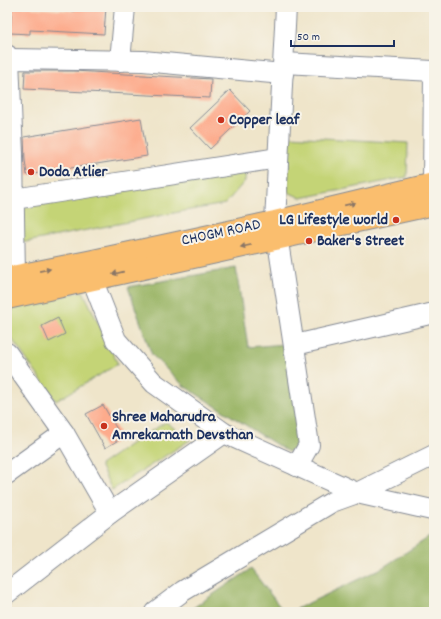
<svg xmlns="http://www.w3.org/2000/svg" width="441" height="619" font-family="Dekko,sans-serif">
	<style>
		.green { fill: #c4d476; stroke: #70826a }
		.forest { fill: #9bb667; stroke: #5b7262 }
		.building { fill: #fdab8c }
		.lines { fill: none; stroke-linecap: round; stroke-linejoin: round }
		.minor-casing { stroke: #858a94; stroke-width: 22 }
		.major-casing { stroke: #858a94; stroke-width: 24 }
		.minor { stroke: #fff; stroke-width: 20 }
		.major { stroke: #fabe6e; stroke-width: 22 }
		.oneway { fill: #8a7666 }
		.poi-dot { fill: #c8321e; stroke: #f7f3e8; stroke-width: 1.5 }
		.labels { text-anchor: middle; dominant-baseline: central; stroke-width: 4; stroke-linejoin: round; paint-order: stroke }
		.poi-label { font-size: 16px; font-weight: bold; fill: #1b2f5e; stroke: #f7f3e8; text-anchor: start }
		.street-label { font-size: 16px; fill: #1b2f5e; stroke: #f7f3e8 }
	</style>
	<rect width="100%" height="100%" fill="#f7f3e8"/>
	<filter id="ink" filterUnits="userSpaceOnUse"><feTurbulence type="fractalNoise" baseFrequency=".025" numOctaves="2"/><feDisplacementMap in="SourceGraphic" scale="8" xChannelSelector="R" yChannelSelector="G"/><feConvolveMatrix kernelMatrix="1 2 1 2 8 2 1 2 1" color-interpolation-filters="sRGB"/></filter>
	<filter id="wash" filterUnits="userSpaceOnUse"><feTurbulence type="fractalNoise" baseFrequency=".012" numOctaves="4" result="noise"/><feDisplacementMap in="SourceGraphic" scale="16" xChannelSelector="R" yChannelSelector="G"/><feGaussianBlur stdDeviation="0.9" result="paint"/><feColorMatrix in="noise" values="0 0 0 0 0 0 0 0 0 0 0 0 0 0 0 0 0 1.4 0 .05"/><feComposite in="paint" operator="in"/></filter>
	<g filter="url(#wash)">
		<rect width="100%" height="100%" fill="#efe5ca"/>
		<!-- green -->
		<g class="green">
			<path d="M289,136L408,143L407,177L301,198L288,192Z"/>
			<path d="M246,170L245,181L225,204L184,211L21,243V208Z"/>
			<path d="M83,291L118,364L56,401L7,332V310Z"/>
			<path d="M166,422L190,440L112,490L100,465L138,439Z"/>
		</g>
		<!-- forest -->
		<g class="forest">
			<path d="M236,268L248,347L286,344L302,446L288,452L184,386L152,355L128,287Z"/>
			<path d="M434,534V612H290L382,568Z"/>
			<path d="M251,569L284,612H187Z"/>
		</g>
		<g id="blocks">
			<!-- building -->
			<g class="building">
				<path d="M12,7H32V8L74,11V7H106L104,34L30,30V34L10,33Z"/>
				<path d="M25,71H74L211,79L210,98L24,89Z"/>
				<path d="M230,90L250,111L210,149L190,128Z"/>
				<path d="M141,118L147,156L27,175L25,160L24,137Z"/>
				<path d="M58,318L65,334L49,342L42,326Z"/>
				<path d="M103,405L122,438L105,448L86,414Z"/>
			</g>
		</g>
	</g>
	<g filter="url(#ink)">
		<use href="#blocks" fill-opacity="0" stroke="#858a94" stroke-width="1"/>
		<g class="lines">
			<defs>
				<g id="minor">
					<path d="M286,7L275,222L309,445L297,466"/>
					<path d="M7,55L9,59L13,155"/>
					<path d="M9,59L143,61L283,74"/>
					<path d="M120,61L125,7"/>
					<path d="M284,63L433,71"/>
					<path d="M7,158L13,155L15,276"/>
					<path d="M433,184L434,71"/>
					<path d="M14,199L278,158"/>
					<path d="M88,263L96,289L116,340L154,383L224,433L357,493L432,510L434,509"/>
					<path d="M295,345L434,313"/>
					<path d="M7,353L64,433L110,513"/>
					<path d="M7,474L64,433"/>
					<path d="M7,593L110,513L224,433"/>
					<path d="M155,612L183,591L332,502L357,493L434,455"/>
				</g>
				<g id="major">
					<path d="M7,278L88,262L275,222L434,184"/>
					<path d="M7,298C149,266 292,236 434,204"/>
				</g>
			</defs>
			<!-- minor casing -->
			<use href="#minor" class="minor-casing"/>
			<!-- major casing -->
			<use href="#major" class="major-casing"/>
			<!-- minor -->
			<use href="#minor" class="minor"/>
			<!-- major -->
			<use href="#major" class="major"/>
		</g>
		<!-- one-way arrows -->
		<defs><path id="oneway-solid" d="M-6-.8H1V-3.2L6.5 0L1 3.2V.8H-6Z"/></defs>
		<g class="oneway">
			<use href="#oneway-solid" transform="translate(350 204) rotate(-13)"/>
			<use href="#oneway-solid" transform="translate(246 246) rotate(168)"/>
			<use href="#oneway-solid" transform="translate(45 270) rotate(-11)"/>
			<use href="#oneway-solid" transform="translate(118 273) rotate(167)"/>
		</g>
	</g>
	<!-- markers -->
	<g class="poi-dot">
		<circle cx="221" cy="120" r="4"/>
		<circle cx="31" cy="172" r="4"/>
		<circle cx="396" cy="220" r="4"/>
		<circle cx="309" cy="241" r="4"/>
		<circle cx="104" cy="426" r="4"/>
	</g>
	<g class="labels">
		<!-- poi labels -->
		<g class="poi-label">
			<text x="229" y="120">Copper leaf</text>
			<text x="39" y="172">Doda Atlier</text>
			<text x="388" y="220" text-anchor="end">LG Lifestyle world</text>
			<text x="317" y="241">Baker's Street</text>
			<text x="112" y="417">Shree Maharudra<tspan x="112" dy="18">Amrekarnath Devsthan</tspan></text>
		</g>
		<!-- street labels -->
		<g class="street-label">
			<text transform="translate(221 233) rotate(-12)">CHOGM ROAD</text>
		</g>
	</g>
	<!-- margin -->
	<rect width="441" height="619" fill="none" stroke="#f7f3e8" stroke-width="24"/>
	<!-- scale -->
	<path d="M291 40v6h103v-6" fill="none" stroke="#1b2f5e" stroke-width="2"/>
	<text x="297" y="40" font-size="12" fill="#1b2f5e" stroke="#f7f3e8" stroke-width="3" paint-order="stroke">50 m</text>
</svg>
